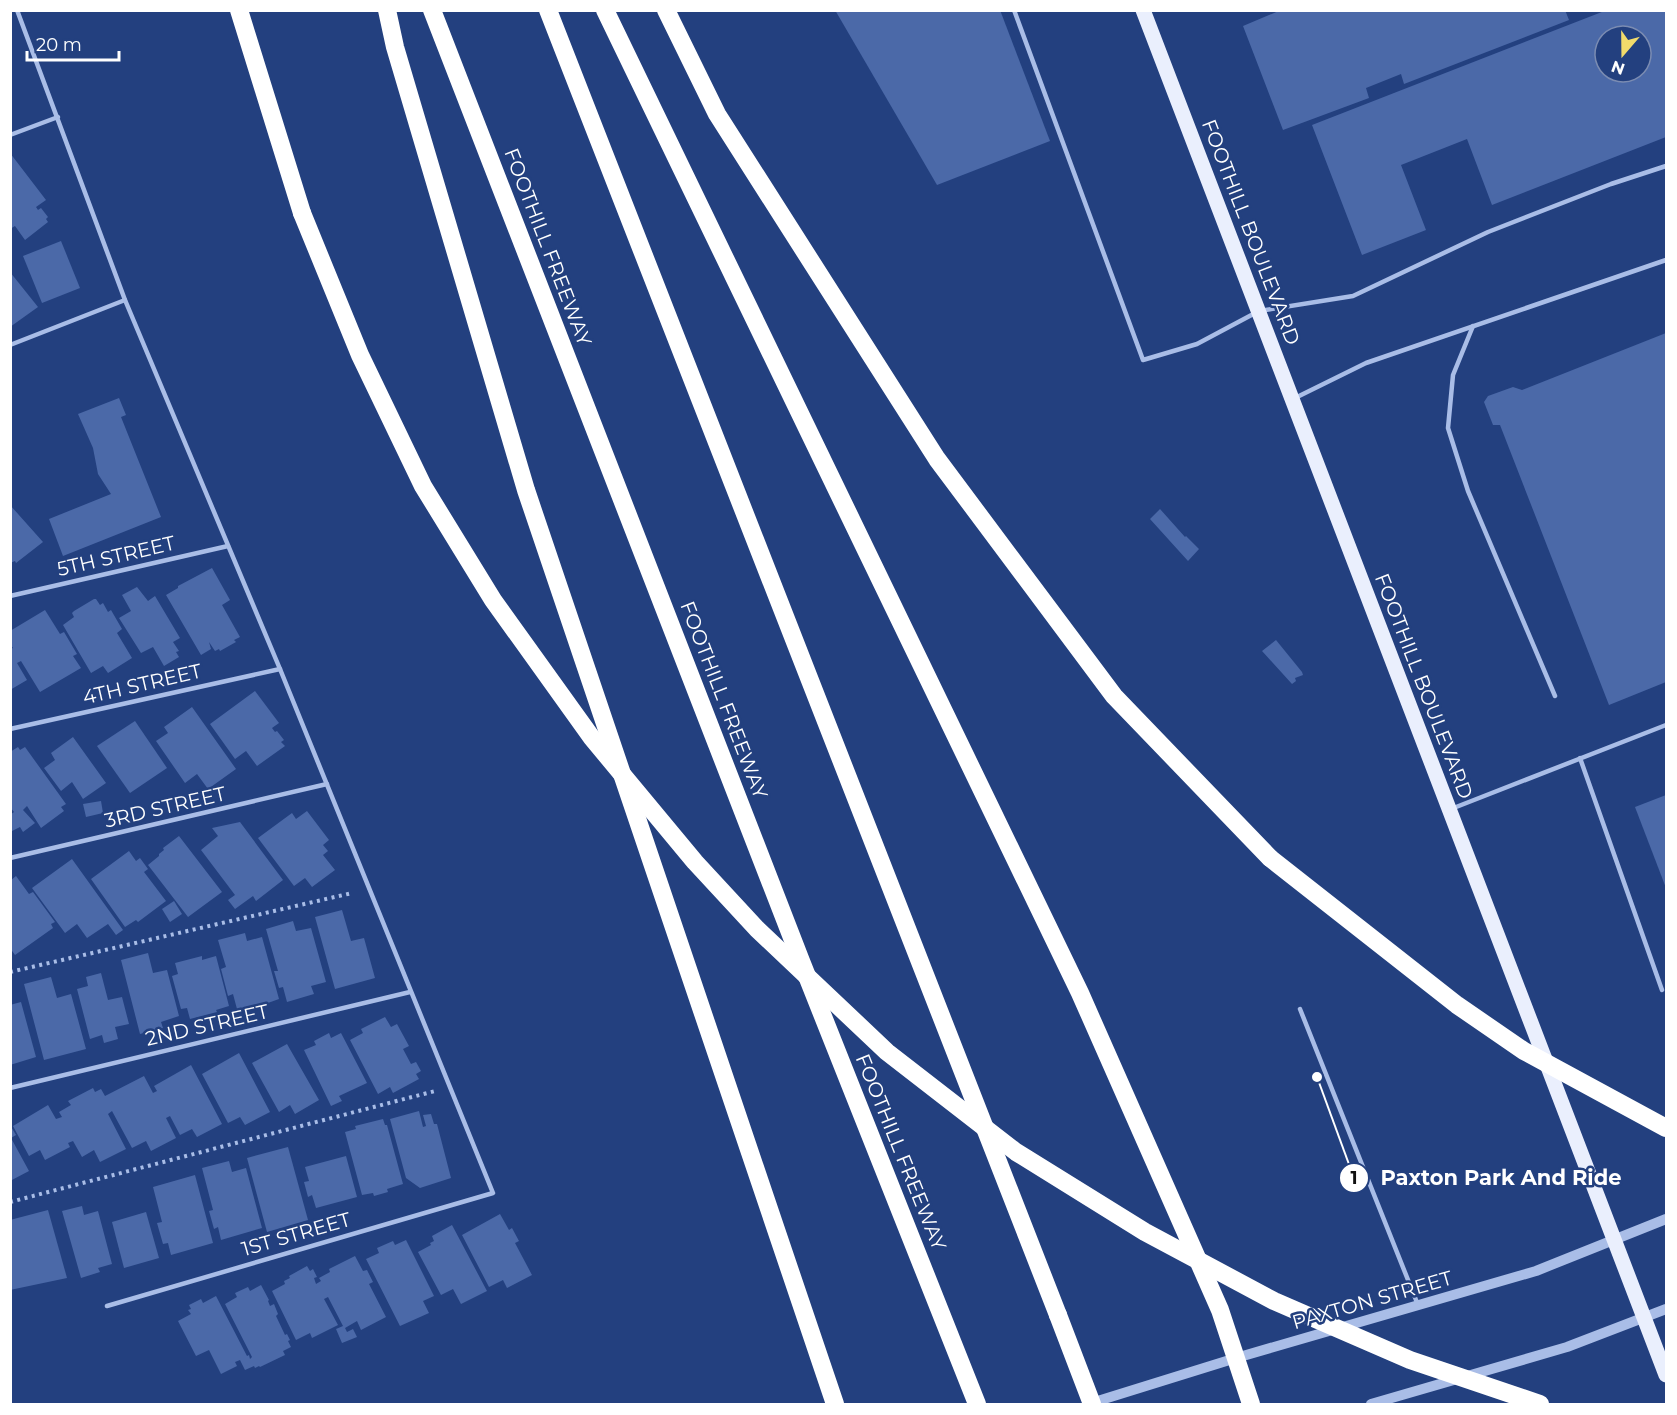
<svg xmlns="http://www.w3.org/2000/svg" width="1677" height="1415" font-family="Montserrat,sans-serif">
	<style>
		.building { fill: #4b69a8; fill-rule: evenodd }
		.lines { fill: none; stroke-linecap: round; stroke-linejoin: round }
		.path { stroke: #a9bde7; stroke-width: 4; stroke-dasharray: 3 4.5; stroke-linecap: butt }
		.service { stroke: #a9bde7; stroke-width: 4.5 }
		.tertiary { stroke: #a9bde7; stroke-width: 10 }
		.primary { stroke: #eaeffd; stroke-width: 15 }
		.motorway { stroke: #fff; stroke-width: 18 }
		.motorway-bridge { stroke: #fff; stroke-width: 18 }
		.labels { text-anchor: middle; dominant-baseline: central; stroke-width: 5; stroke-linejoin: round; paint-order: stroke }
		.street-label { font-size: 20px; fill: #fff; stroke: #23407f }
		.leader { fill: none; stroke: #fff; stroke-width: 2 }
		.callout-dot { fill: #fff; stroke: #23407f; stroke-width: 2 }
		.mark-label { font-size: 18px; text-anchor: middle; font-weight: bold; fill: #111 }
		.callout-label { font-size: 21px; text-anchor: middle; font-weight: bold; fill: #fff; stroke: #23407f; stroke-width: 5; stroke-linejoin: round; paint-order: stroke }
	</style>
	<rect width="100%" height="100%" fill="#23407f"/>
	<!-- building -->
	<g class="building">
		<path d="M835,10H1000L1050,141L937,185Z"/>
		<path d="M1281,10H1565L1569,20L1404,84L1401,74L1366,88L1369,98L1283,130L1243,26Z"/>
		<path d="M1607,10H1666V137L1492,205L1467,139L1401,165L1426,230L1362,255L1312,125ZM1605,36H1641V72H1605Z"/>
		<path d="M10,153L46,200L36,207L38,210L41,208L48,217L46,219L48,222L25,240L15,226L10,229Z"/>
		<path d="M61,241L80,288L42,303L23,256Z"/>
		<path d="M10,272L38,307L10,327Z"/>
		<path d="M1666,333V682L1609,705L1500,425H1493L1484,402L1488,396L1513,387L1522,390Z"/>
		<path d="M119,398L126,415L121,417L161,517L63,556L49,519L111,494L98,474L93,448L78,414Z"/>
		<path d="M10,505L43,542L16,563L15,561L10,563Z"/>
		<path d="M1160,509L1185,537L1186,536L1199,549L1188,561L1150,519Z"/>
		<path d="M212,568L230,600L222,605L240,637L234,640L236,642L220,651L219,649L215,651L209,642L211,649L201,655L166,595L178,588V586Z"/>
		<path d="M137,587L148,601L155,596L180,638L173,642L179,651L176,652L179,657L164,666L153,647L141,653L119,618L131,611L122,595Z"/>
		<path d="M94,599H96L100,605L103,603L108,612L111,610L122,629L117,633L132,658L108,673L103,666L91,673L63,625L74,617L72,613L74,611Z"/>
		<path d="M45,610L60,634L64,632L77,654L73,656L81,668L40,692L21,661L17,663L27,680L10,690V649L13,648L10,644V631Z"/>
		<path d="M1276,640L1302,672L1303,675L1295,678L1296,681L1292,684L1262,651Z"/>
		<path d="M255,691L279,723L272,728L275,732L277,731L284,740L281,742L285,746L257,766L246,751L235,759L210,724Z"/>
		<path d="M192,707L236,769L208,789L197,774L185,783L156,741L168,733L164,727Z"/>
		<path d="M135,721L167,768L130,793L97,746Z"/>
		<path d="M73,737L106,783L83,799L72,782L61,791L44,768L55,760L51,753Z"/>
		<path d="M18,747L20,750L25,747L66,804L61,807L64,811L41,828L27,806L23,810L35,823L23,832L20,827L10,832V815L14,812L10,807V752Z"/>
		<path d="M1666,795V888L1635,807Z"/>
		<path d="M101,801L103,813L86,817L83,804Z"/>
		<path d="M307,811L329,840L323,845L328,851L323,855L335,870L312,887L305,878L294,886L258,838L292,813L296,819Z"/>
		<path d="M240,822L283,880L256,901L253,896L235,909L228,900L235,895L201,850L218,836L212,828Z"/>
		<path d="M179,836L222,892L188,917L148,865L159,856V854L164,850L163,848Z"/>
		<path d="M129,851L136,861L140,858L148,869L144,872L166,901L138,922L136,920L125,927L91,879Z"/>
		<path d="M72,859L123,930L116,935L108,924L87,938L77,924L65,933L32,888Z"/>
		<path d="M16,876L29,894L33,892L55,922L51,924L53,928L15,955L10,948V881Z"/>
		<path d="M174,901L182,914L170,922L162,909Z"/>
		<path d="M342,910L351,941L364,938L375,978L335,989L315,917Z"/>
		<path d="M293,921L296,931L311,928L326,982L311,986L314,994L287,1002L283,987L279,988L274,971H278L266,929Z"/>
		<path d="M245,933L247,941L262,937L279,999L251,1009L250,1006L237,1009L233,994L228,996L221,969L226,967L218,940Z"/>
		<path d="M148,953L153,973L167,970L179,1016L161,1022L163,1028L140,1034L121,960Z"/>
		<path d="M202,956V960L216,956L229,1006L216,1010L217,1012L190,1019L187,1008L181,1009L172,976L178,974L175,963Z"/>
		<path d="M101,973L108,1000L122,997L129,1024L115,1027L118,1039L104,1043L102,1035L90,1039L77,989L88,986L86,977Z"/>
		<path d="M51,977L57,998L71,994L86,1049L44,1060L24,984Z"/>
		<path d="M21,1002L36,1057L10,1065V1005Z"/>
		<path d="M385,1017L391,1027L397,1024L409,1046L403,1049L411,1064L416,1062L421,1071L416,1074L419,1079L393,1093L390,1087L378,1094L350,1040L363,1033L361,1029Z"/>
		<path d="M329,1033L331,1038L341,1033L367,1083L339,1096L342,1101L331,1106L304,1050L316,1045L314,1041Z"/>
		<path d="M287,1044L319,1100L295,1114L290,1105L279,1112L252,1063Z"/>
		<path d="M239,1053L270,1112L245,1125L240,1117L228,1123L202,1074Z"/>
		<path d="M191,1065L222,1124L197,1137L192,1129L180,1135L170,1116L166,1118L176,1138L151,1151L146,1141L132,1148L112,1111L108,1114L126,1149L100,1162L94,1150L82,1157L73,1141L68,1143L70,1147L45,1160L40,1150L29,1156L13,1126L48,1105L56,1119L62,1117L59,1112L71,1105L68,1101L93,1088L95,1092L101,1089L105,1096L144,1076L153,1093L157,1091L154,1086Z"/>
		<path d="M419,1111L423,1127L426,1126L423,1115L431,1114L434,1124H437L451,1178L420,1188L406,1178L390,1119Z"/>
		<path d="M383,1119L385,1125H387L403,1184L387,1189L388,1192L374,1196L373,1193L362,1195L345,1132L356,1129L355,1126Z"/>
		<path d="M10,1125L16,1135L11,1138L29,1171L10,1181Z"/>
		<path d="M288,1147L308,1220L267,1232L247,1158Z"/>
		<path d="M346,1156L357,1197L316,1208L312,1195L308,1197L304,1182L309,1181L305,1167Z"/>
		<path d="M229,1161L232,1172L246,1168L262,1228L221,1240L218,1227L214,1229L209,1211L213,1210L202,1168Z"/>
		<path d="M195,1175L213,1243L171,1255L168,1243L163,1244L157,1223L162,1222L153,1187Z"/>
		<path d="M82,1206L84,1215L98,1211L112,1264L98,1268L100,1272L81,1278L62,1211Z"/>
		<path d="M48,1210L67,1278L10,1290V1220Z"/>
		<path d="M146,1212L159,1258L124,1268L112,1222Z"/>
		<path d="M500,1214L509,1230L512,1228L519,1241L515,1243L532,1275L507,1288L503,1280L489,1287L462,1235Z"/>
		<path d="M452,1225L487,1291L461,1304L453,1289L441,1295L418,1252L431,1245L430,1243L434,1241L432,1236Z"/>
		<path d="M406,1240L434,1296L423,1301L429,1313L400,1326L366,1259L379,1253L377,1248L393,1241L395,1245Z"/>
		<path d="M355,1256L363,1271L367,1270L373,1282L369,1284L386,1317L361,1330L357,1321L345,1328L347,1332L353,1329L357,1337L342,1343L336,1329L343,1326L328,1297L324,1299L338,1325L312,1338L310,1333L296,1340L272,1291L285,1284L284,1281L290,1278L289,1276L307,1266L310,1271L313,1269L317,1277L314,1278L316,1284L321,1281L319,1278L330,1272L329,1269Z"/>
		<path d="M261,1285L269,1300L268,1301L270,1306L274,1304L278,1314L276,1316L285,1335L287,1334L290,1340L288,1341L291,1347L283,1351L285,1355L260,1367L259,1366L255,1368L254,1366L245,1370L240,1360L235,1362L237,1366L221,1374L209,1350L196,1356L178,1321L191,1314L188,1310L191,1309L189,1305L201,1299L203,1303L216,1296L247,1356L249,1355L250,1359L252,1357L225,1304L237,1297L235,1293L248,1287L250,1291Z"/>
	</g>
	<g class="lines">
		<!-- path -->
		<g class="path">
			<path d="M10,972L352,893"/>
			<path d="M10,1202L435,1091"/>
		</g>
		<!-- service -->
		<g class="service">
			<path d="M17,10L125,300L280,669L493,1193L107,1306"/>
			<path d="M1014,10L1143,360L1197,344L1259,311L1353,296L1488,232L1611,184L1666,166"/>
			<path d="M10,135L58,117"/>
			<path d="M1473,326L1453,375L1448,428L1468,491L1555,696"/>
			<path d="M10,345L125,300"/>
			<path d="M1295,398L1366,363L1666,260"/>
			<path d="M10,596L228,546"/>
			<path d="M10,729L280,669"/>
			<path d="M1580,758L1662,990"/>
			<path d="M1451,809L1666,725"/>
			<path d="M10,858L327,784"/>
			<path d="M1300,1009L1418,1305"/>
			<path d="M10,1088L410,992"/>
		</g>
		<!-- tertiary -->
		<g class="tertiary">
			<path d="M1088,1404L1236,1358L1536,1271L1666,1219"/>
			<path d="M1371,1404L1567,1347L1666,1309"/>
		</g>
		<!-- primary -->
		<path class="primary" d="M1143,10L1666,1375"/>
		<!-- motorway -->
		<g class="motorway">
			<path d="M239,10L302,213"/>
			<path d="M387,10L395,47L526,490L835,1404"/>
			<path d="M432,10L801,961L977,1404"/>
			<path d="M548,10L1058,1315"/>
			<path d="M605,10L1080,993L1220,1310L1251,1404"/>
			<path d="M666,10L717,114L937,459L1114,696L1270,858"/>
		</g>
		<!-- motorway-bridge -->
		<g class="motorway-bridge">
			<path d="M302,213L360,355L423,486L493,600L592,738L695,862L757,929L887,1052L1016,1152L1145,1232L1274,1301L1410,1360L1540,1404"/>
			<path d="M1270,858L1457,1005L1524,1051L1666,1128"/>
			<path d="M1058,1315L1092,1404"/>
		</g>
	</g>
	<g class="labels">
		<!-- street labels -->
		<g class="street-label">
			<text transform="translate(1251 232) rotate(69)">FOOTHILL BOULEVARD</text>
			<text transform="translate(548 247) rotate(69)">FOOTHILL FREEWAY</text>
			<text transform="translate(116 556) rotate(-13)">5TH STREET</text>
			<text transform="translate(142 684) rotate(-13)">4TH STREET</text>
			<text transform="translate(1424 686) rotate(69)">FOOTHILL BOULEVARD</text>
			<text transform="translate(724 700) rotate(69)">FOOTHILL FREEWAY</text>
			<text transform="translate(165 807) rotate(-13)">3RD STREET</text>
			<text transform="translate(207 1025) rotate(-13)">2ND STREET</text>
			<text transform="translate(901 1152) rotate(68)">FOOTHILL FREEWAY</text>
			<text transform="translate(296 1234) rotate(-16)">1ST STREET</text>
			<text transform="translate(1372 1300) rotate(-16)">PAXTON STREET</text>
		</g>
	</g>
	<!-- callouts -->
	<path class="leader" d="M1317 1077L1354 1178"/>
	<g class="callout-dot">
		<circle cx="1317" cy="1077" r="6"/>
		<circle cx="1354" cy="1178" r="15"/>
	</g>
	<g class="mark-label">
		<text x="1354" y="1184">1</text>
	</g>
	<g class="callout-label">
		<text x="1501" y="1185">Paxton Park And Ride</text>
	</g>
	<!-- border -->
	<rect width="1677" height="1415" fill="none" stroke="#ffffff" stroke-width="24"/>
	<!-- north arrow -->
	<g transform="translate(1623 54) rotate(200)"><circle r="28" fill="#23407f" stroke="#7b8cb2" stroke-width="1.5"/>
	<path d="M0-4.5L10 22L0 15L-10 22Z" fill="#f2db6b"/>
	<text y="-9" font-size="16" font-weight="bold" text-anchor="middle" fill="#ffffff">N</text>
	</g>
	<!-- scale -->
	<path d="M27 51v9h92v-9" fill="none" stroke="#ffffff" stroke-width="3"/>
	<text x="36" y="51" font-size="18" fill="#ffffff" stroke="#23407f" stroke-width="4.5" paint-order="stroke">20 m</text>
</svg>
